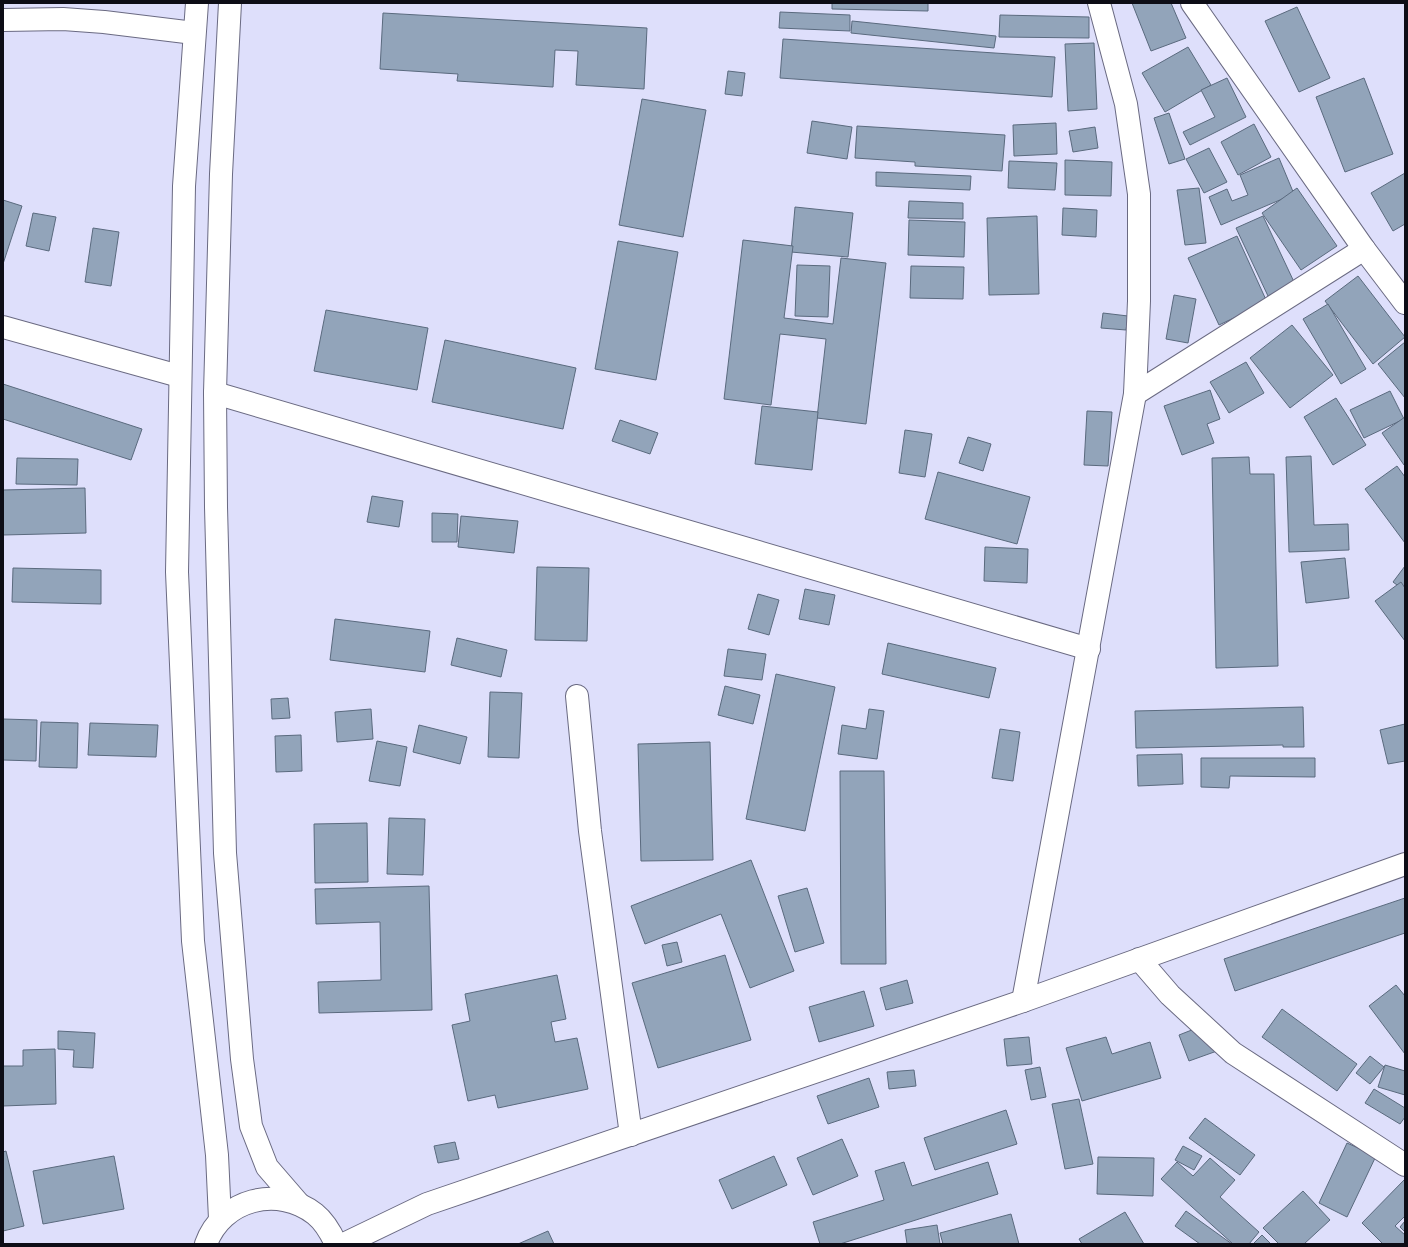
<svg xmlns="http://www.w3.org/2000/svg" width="1408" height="1247" font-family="'Open Sans',sans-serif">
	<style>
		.building { fill: #92a4ba; stroke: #5a6a7e }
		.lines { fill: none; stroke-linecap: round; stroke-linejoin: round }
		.minor-casing { stroke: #6a6a82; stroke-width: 24 }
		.highway-casing { stroke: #6a6a82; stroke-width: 24 }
		.minor { stroke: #fff; stroke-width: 22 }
		.highway { stroke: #fff; stroke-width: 22 }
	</style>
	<rect width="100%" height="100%" fill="#dedffb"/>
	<!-- building -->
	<g class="building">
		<path d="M832,3H928V11L832,9Z"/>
		<path d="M1132,3H1171L1186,38L1151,51Z"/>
		<path d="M1297,7L1330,78L1299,92L1265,21Z"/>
		<path d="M780,12L850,15V31L779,28Z"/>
		<path d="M383,13L647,28L644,89L576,85L578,51L555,50L553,87L457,81L458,74L380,69Z"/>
		<path d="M1000,15L1089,17V38L999,37Z"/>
		<path d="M852,21L996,36L994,48L851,33Z"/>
		<path d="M783,39L1055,57L1052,97L780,78Z"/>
		<path d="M1094,43L1097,109L1068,111L1065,44Z"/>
		<path d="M1188,47L1211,85L1165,112L1142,73Z"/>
		<path d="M728,71L745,73L742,96L725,94Z"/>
		<path d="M1227,78L1246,117L1190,145L1183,132L1215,117L1201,90Z"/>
		<path d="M1364,78L1393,154L1345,172L1316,97Z"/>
		<path d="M642,99L706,110L683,237L619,225Z"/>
		<path d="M1169,113L1185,159L1169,164L1154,118Z"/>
		<path d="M812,121L852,127L847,159L807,153Z"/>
		<path d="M1056,123L1057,154L1014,156L1013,125Z"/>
		<path d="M1254,124L1271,157L1238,175L1221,142Z"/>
		<path d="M857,126L1005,135L1002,171L915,166V162L855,158Z"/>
		<path d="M1095,127L1098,148L1073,152L1069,131Z"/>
		<path d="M1209,148L1227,182L1204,193L1186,159Z"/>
		<path d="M1279,158L1294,194L1221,225L1209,197L1227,189L1232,201L1248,195L1240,175Z"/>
		<path d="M1065,160L1112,162L1111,196L1065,195Z"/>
		<path d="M1009,161L1057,163L1055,190L1008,188Z"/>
		<path d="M876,172L971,176L970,190L876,186Z"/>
		<path d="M1405,173V224L1393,231L1371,193Z"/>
		<path d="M1199,188L1206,243L1185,245L1177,190Z"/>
		<path d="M1297,188L1337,246L1301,270L1262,213Z"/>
		<path d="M3,200L22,206L3,264Z"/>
		<path d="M909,201L963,203V219L908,218Z"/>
		<path d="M795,207L853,213L848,257L791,252Z"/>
		<path d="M1063,208L1097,210L1096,237L1062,235Z"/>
		<path d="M33,213L56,217L49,251L26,246Z"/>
		<path d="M1037,216L1039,294L989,295L987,218Z"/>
		<path d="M1263,216L1295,284L1268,296L1236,228Z"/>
		<path d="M909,220L965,222L964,257L908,255Z"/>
		<path d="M93,228L119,232L111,286L85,282Z"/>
		<path d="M1237,236L1267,302L1219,325L1188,258Z"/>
		<path d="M743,240L793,246L784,318L833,324L841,258L886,263L866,424L817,418L826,339L780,334L771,405L724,399Z"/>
		<path d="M618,241L678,252L656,380L595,369Z"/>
		<path d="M797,265L830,266L828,317L795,316Z"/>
		<path d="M911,266L964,267L963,299L910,298Z"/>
		<path d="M1358,276L1405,337L1373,364L1325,301Z"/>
		<path d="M1174,295L1196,299L1188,343L1166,339Z"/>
		<path d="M1328,304L1366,369L1341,384L1303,319Z"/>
		<path d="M326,310L428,328L417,390L314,371Z"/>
		<path d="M1103,313L1128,316L1126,330L1101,328Z"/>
		<path d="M1292,325L1333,375L1290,408L1250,358Z"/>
		<path d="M445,340L576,368L563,429L432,402Z"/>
		<path d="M1405,342V398L1378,364Z"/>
		<path d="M1246,362L1264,393L1229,413L1210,382Z"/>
		<path d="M3,384L142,429L131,460L3,419Z"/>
		<path d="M1210,390L1220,419L1207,424L1214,443L1182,455L1164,406Z"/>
		<path d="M1390,391L1404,419L1364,438L1350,410Z"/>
		<path d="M1336,398L1366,445L1333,465L1304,417Z"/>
		<path d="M762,406L818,412L812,470L755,464Z"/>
		<path d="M1087,411L1112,412L1108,466L1084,465Z"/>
		<path d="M1405,417V464L1404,465L1382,433Z"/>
		<path d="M620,420L658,433L650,454L612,441Z"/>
		<path d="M905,430L932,434L925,477L899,473Z"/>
		<path d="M968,437L991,444L983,471L959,463Z"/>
		<path d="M1311,456L1314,525L1348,524L1349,550L1289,552L1286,457Z"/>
		<path d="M1249,457L1250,474H1274L1278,666L1216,668L1212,458Z"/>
		<path d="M17,458L78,459L77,485L16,484Z"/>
		<path d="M1397,466L1405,477V543L1365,489Z"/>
		<path d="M938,472L1030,497L1017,544L925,519Z"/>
		<path d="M85,488L86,533L3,535V490Z"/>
		<path d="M372,496L403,501L399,527L367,522Z"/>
		<path d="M432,513L458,514L457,542H432Z"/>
		<path d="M461,516L518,521L514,553L458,547Z"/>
		<path d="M985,547L1028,549L1027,583L984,581Z"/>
		<path d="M1345,558L1349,598L1306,603L1301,562Z"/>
		<path d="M1405,566V591L1393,582Z"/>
		<path d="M537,567L589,568L587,641L535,640Z"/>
		<path d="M13,568L101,570V604L12,602Z"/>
		<path d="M1401,582L1405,588V641L1375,601Z"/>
		<path d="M805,589L835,595L829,625L799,619Z"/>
		<path d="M758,594L779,600L769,635L748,629Z"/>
		<path d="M335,619L430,631L425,672L330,660Z"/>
		<path d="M457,638L507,650L501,677L451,665Z"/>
		<path d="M888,643L996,668L989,698L882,674Z"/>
		<path d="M728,649L766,654L762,680L724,676Z"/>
		<path d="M776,674L835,687L805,831L746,819Z"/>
		<path d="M725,686L760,695L753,724L718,715Z"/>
		<path d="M490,692L522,693L519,758L488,757Z"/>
		<path d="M288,698L290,718L272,719L271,699Z"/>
		<path d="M1303,707L1304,747H1283V745L1136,748L1135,711Z"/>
		<path d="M371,709L373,739L337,742L335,712Z"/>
		<path d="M869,709L884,711L877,759L838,754L842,725L866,729Z"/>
		<path d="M3,719L37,720L36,761L3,760Z"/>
		<path d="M41,722L78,723L77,768L39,767Z"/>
		<path d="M90,723L158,725L156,757L88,755Z"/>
		<path d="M1405,724V761L1388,764L1380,730Z"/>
		<path d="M419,725L467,737L460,764L413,752Z"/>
		<path d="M1000,729L1020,732L1013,781L992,778Z"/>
		<path d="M301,735L302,771L276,772L275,736Z"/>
		<path d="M377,741L407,747L400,786L369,781Z"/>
		<path d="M710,742L713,860L641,861L638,744Z"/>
		<path d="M1182,754L1183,784L1138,786L1137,755Z"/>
		<path d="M1201,758H1315V777L1230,776L1229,788L1201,787Z"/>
		<path d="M840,771H884L886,964H841Z"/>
		<path d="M389,818L425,819L423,875L387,874Z"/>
		<path d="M367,823L368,882L315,883L314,824Z"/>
		<path d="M751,860L794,971L750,988L721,914L645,944L631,906Z"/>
		<path d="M429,886L432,1010L319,1013L318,982L381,980L380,922L316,924L315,889Z"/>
		<path d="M807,888L824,943L795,952L778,896Z"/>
		<path d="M1405,898V933L1235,991L1224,959Z"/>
		<path d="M677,942L682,962L667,966L662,945Z"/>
		<path d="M725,955L751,1040L658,1068L632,983Z"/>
		<path d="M557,975L566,1019L551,1022L555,1042L577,1038L588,1089L498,1108L495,1095L468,1101L452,1025L470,1021L465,994Z"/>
		<path d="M907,980L913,1003L886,1010L880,988Z"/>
		<path d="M1396,985L1405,996V1054L1369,1006Z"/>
		<path d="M864,991L874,1026L819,1042L809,1007Z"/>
		<path d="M1282,1009L1357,1064L1337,1091L1262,1037Z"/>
		<path d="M1207,1024L1217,1051L1189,1061L1179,1035Z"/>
		<path d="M58,1031L95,1033L93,1068L73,1067L74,1050L58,1049Z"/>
		<path d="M1029,1037L1032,1064L1007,1066L1004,1039Z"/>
		<path d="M1106,1037L1112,1054L1150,1042L1161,1078L1082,1101L1066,1048Z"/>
		<path d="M55,1049L56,1104L3,1106V1066H23V1050Z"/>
		<path d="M1370,1056L1384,1067L1370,1084L1356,1073Z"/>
		<path d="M1385,1065L1405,1071V1095L1378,1087Z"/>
		<path d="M1040,1067L1046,1097L1031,1100L1025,1070Z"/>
		<path d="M914,1070L916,1086L889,1089L887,1072Z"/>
		<path d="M869,1078L879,1107L828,1124L817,1096Z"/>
		<path d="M1374,1089L1405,1108V1117L1400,1124L1365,1103Z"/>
		<path d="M1079,1099L1093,1164L1065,1169L1052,1104Z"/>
		<path d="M1006,1110L1017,1144L935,1170L924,1138Z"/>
		<path d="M1205,1118L1255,1155L1240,1175L1189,1138Z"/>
		<path d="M842,1139L858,1176L813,1195L797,1158Z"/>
		<path d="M455,1142L459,1159L438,1163L434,1146Z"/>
		<path d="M1347,1143L1376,1156L1347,1217L1319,1203Z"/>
		<path d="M1183,1146L1202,1156L1194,1170L1175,1160Z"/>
		<path d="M6,1151L24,1226L3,1231V1152Z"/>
		<path d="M114,1156L124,1209L43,1224L33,1171Z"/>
		<path d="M774,1156L787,1185L732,1209L719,1180Z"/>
		<path d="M1098,1157L1154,1158L1153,1196L1097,1194Z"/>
		<path d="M1210,1158L1235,1180L1220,1197L1259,1232L1249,1244H1233L1161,1179L1177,1162L1193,1176Z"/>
		<path d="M904,1162L912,1186L988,1162L998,1194L840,1244H820L813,1222L884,1200L875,1171Z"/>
		<path d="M1405,1179V1216L1395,1226L1405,1235V1244H1383L1362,1223Z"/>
		<path d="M1303,1191L1330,1220L1304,1244H1279L1263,1228Z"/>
		<path d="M1186,1211L1232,1244H1200L1175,1226Z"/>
		<path d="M1125,1212L1144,1244H1082L1079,1239Z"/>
		<path d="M1011,1214L1019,1244H943L940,1233Z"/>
		<path d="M1405,1221V1232L1400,1227Z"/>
		<path d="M937,1225L940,1244H907L905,1230Z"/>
		<path d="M548,1231L554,1244H518Z"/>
		<path d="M1262,1235L1271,1244H1253Z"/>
	</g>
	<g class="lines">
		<defs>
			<g id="minor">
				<path d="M1192,3L1364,249L1405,303"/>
				<path d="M3,20L63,19L104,22L194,33"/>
				<path d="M3,327L179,376"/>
				<path d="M215,393L1089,649"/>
				<path d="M1135,394L1364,249"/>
				<path d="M577,696L590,831L631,1135"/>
				<path d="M1139,959L1170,995L1233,1053L1405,1165"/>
				<path d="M1023,1001L1135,394L1139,301V194L1126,104L1099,3"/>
				<path d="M344,1244L427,1204L1023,1001L1405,864"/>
			</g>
			<g id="highway">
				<path d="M197,3L184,186L177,572L193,941L217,1155L220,1219"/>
				<path d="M230,3L221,174L215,393L216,507L225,853L242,1059L251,1126L267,1167L299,1204"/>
				<path d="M206,1244C222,1199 278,1185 315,1214C325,1222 331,1233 336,1244"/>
			</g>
		</defs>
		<!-- minor casing -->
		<use href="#minor" class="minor-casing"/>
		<!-- highway casing -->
		<use href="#highway" class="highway-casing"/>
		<!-- minor -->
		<use href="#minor" class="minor"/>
		<!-- highway -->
		<use href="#highway" class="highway"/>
	</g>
	<!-- border -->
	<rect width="1408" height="1247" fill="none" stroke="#0d0d16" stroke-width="8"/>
</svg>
